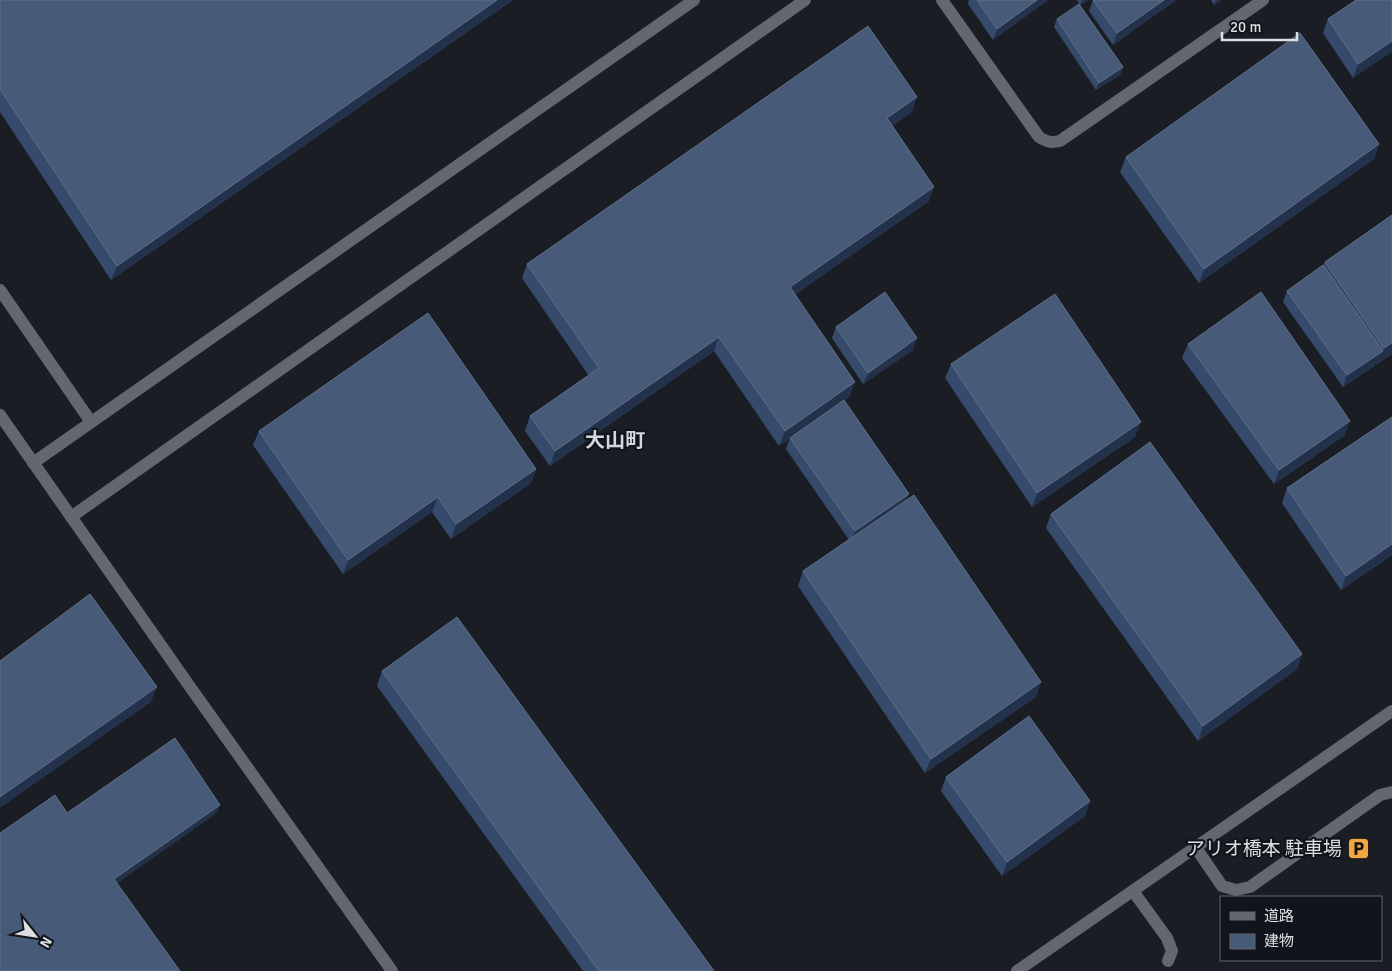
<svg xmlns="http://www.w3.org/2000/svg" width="1392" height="971" font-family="Signika,'Noto Sans JP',sans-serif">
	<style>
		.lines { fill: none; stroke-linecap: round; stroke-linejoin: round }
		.service { stroke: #636870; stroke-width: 12 }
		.minor { stroke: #636870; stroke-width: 12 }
		.tertiary { stroke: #636870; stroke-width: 12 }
		.wall { fill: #364b6c }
		.shaded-wall { fill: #23324a }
		.building { fill: #475b79; stroke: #5f7089 }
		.labels { text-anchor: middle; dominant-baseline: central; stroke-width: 4.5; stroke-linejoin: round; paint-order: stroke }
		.poi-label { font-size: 19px; fill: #dcdfe3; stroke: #11141a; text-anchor: end }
		.neighbourhood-label { font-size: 20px; font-weight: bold; fill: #d1d6df; stroke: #11141a }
	</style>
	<rect width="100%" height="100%" fill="#1a1e24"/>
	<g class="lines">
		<!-- service -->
		<g class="service">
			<path d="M0,290L91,422"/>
			<path d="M33,463L694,0"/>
			<path d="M71,517L805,0"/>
			<path d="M1196,848L1222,886L1236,890L1250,887L1380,795L1392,792"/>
			<path d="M1133,891L1167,938L1172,951L1168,961"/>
		</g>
		<!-- minor -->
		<path class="minor" d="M942,0L1039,137C1047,142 1051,143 1060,141L1263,0"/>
		<!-- tertiary -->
		<g class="tertiary">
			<path d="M0,415L188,684L392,971"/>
			<path d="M1017,971L1392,711"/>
		</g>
	</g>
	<!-- wall -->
	<g class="wall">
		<path d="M0,0H513L111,280L0,112Z"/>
		<path d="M969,0H1048L993,40L968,4Z"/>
		<path d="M1077,0H1088L1080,5Z"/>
		<path d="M1093,0H1176L1113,45L1089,11Z"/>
		<path d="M1211,0H1221L1214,5Z"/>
		<path d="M1392,0L1353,78L1323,33L1328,19Z"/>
		<path d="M1057,19L1123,67L1120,75L1096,90L1054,27Z"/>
		<path d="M912,112L892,126L929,201L795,294L850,396L844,400L909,494L906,501L1036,697L925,773L798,586L803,571L849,540L786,449L790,438L779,446L714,351L550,466L525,431L530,416L589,376L522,278L527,264Z"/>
		<path d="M1379,144L1374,159L1199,283L1120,172L1126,157Z"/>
		<path d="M1325,262L1392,354L1343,387L1283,302L1287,291L1323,265Z"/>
		<path d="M836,327L913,350L863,384L832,338Z"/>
		<path d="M1188,344L1345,435L1274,484L1182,358Z"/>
		<path d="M951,364L1135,437L1032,507L945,378Z"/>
		<path d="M259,431L536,469L531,483L451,539L432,512L343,574L253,445Z"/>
		<path d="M1287,488L1392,555L1341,590L1282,503Z"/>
		<path d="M1051,514L1302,654L1297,669L1198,741L1046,528Z"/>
		<path d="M382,671L714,971H583L377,686Z"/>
		<path d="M946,777L1090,801L1085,816L1002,876L941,791Z"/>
	</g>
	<!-- shaded-wall -->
	<g class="shaded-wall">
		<path d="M497,0H513L111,280L117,266Z"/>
		<path d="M1037,0H1048L993,40L997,29Z"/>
		<path d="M1082,0H1088L1080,5Z"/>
		<path d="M1164,0H1176L1113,45L1117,33Z"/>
		<path d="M1216,0H1221L1214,5Z"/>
		<path d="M1392,41V52L1353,78L1358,64Z"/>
		<path d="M1123,67L1120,75L1096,90L1099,83Z"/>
		<path d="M917,97L912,112L881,133L887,118Z"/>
		<path d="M1379,144L1374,159L1199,283L1204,269Z"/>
		<path d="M934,187L929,201L785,302L790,287Z"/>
		<path d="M719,337L714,351L550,466L555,451Z"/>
		<path d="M917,338L913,350L863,384L868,373Z"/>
		<path d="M1392,343V354L1343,387L1347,375L1383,351L1384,348Z"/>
		<path d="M855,382L850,396L779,446L785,431Z"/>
		<path d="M1350,421L1345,435L1274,484L1279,470Z"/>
		<path d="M1141,422L1135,437L1032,507L1037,493Z"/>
		<path d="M536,469L531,483L451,539L456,524Z"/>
		<path d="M909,494L905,505L851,543L855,531Z"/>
		<path d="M438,497L432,512L343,574L348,560Z"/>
		<path d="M1392,544V555L1341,590L1346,576Z"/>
		<path d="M1302,654L1297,669L1198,741L1203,726Z"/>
		<path d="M1041,682L1036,697L925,773L931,759Z"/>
		<path d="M157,687L151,702L0,808V797Z"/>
		<path d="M1090,801L1085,816L1002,876L1007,862Z"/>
		<path d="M220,805L217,813L112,887L114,879Z"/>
	</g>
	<!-- building -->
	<g class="building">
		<path d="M0,0H497L117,266L0,89Z"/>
		<path d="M977,0H1037L997,29Z"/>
		<path d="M1093,0H1164L1117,33Z"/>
		<path d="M1356,0H1392V41L1358,64L1328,19Z"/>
		<path d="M1079,4L1123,67L1099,83L1057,19Z"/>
		<path d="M868,26L917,97L887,118L934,187L790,287L855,382L785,431L719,337L555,451L530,416L599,368L527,264Z"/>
		<path d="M1300,33L1379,144L1204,269L1126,157Z"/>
		<path d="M1392,215V343L1384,348L1325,262Z"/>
		<path d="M1323,265L1383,351L1347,375L1287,291Z"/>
		<path d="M885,292L917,338L868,373L836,327Z"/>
		<path d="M1261,292L1350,421L1279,470L1188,344Z"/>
		<path d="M1055,294L1141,422L1037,493L951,364Z"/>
		<path d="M428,313L536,469L456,524L438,497L348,560L259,431Z"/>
		<path d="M844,400L909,494L855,531L790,438Z"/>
		<path d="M1392,417V544L1346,576L1287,488Z"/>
		<path d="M1150,442L1302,654L1203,726L1051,514Z"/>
		<path d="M914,495L1041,682L931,759L803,571Z"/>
		<path d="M90,594L157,687L0,797V661Z"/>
		<path d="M457,617L714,971H599L382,671Z"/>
		<path d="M1029,716L1090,801L1007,862L946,777Z"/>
		<path d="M175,738L220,805L114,879L180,971H0V833L55,795L67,813Z"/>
	</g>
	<!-- icons -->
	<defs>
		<symbol id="parking-square" viewBox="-11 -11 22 22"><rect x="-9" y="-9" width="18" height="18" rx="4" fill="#f2a541" stroke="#11141a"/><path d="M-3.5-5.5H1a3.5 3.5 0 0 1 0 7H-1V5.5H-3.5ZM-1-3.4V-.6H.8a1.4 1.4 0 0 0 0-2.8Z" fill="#111"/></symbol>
	</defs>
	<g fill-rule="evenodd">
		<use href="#parking-square" x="1346" y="836" width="25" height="25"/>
	</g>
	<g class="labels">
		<!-- poi labels -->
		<g class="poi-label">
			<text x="1342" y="849">アリオ橋本 駐車場</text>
		</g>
		<!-- neighbourhood labels -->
		<g class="neighbourhood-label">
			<text x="615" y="440">大山町</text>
		</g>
	</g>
	<!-- legend -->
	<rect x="1220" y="896" width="162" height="65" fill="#11141a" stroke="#62656a"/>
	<rect x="1230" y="912" width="25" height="8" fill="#636870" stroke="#62656a"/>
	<text x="1264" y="921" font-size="15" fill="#dcdfe3">道路</text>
	<rect x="1230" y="934" width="25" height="15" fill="#475b79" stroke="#62656a"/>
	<text x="1264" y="946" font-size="15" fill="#dcdfe3">建物</text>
	<!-- north arrow -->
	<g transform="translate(35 936) rotate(120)" stroke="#11141a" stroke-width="4" paint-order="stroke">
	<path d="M0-4L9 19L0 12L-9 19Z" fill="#dcdfe3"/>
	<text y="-8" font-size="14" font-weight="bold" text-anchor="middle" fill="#dcdfe3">N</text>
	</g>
	<!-- scale -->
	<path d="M1222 32v8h75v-8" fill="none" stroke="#dcdfe3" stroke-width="2.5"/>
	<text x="1230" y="32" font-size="15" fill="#dcdfe3" stroke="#11141a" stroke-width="4" paint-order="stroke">20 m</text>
</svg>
